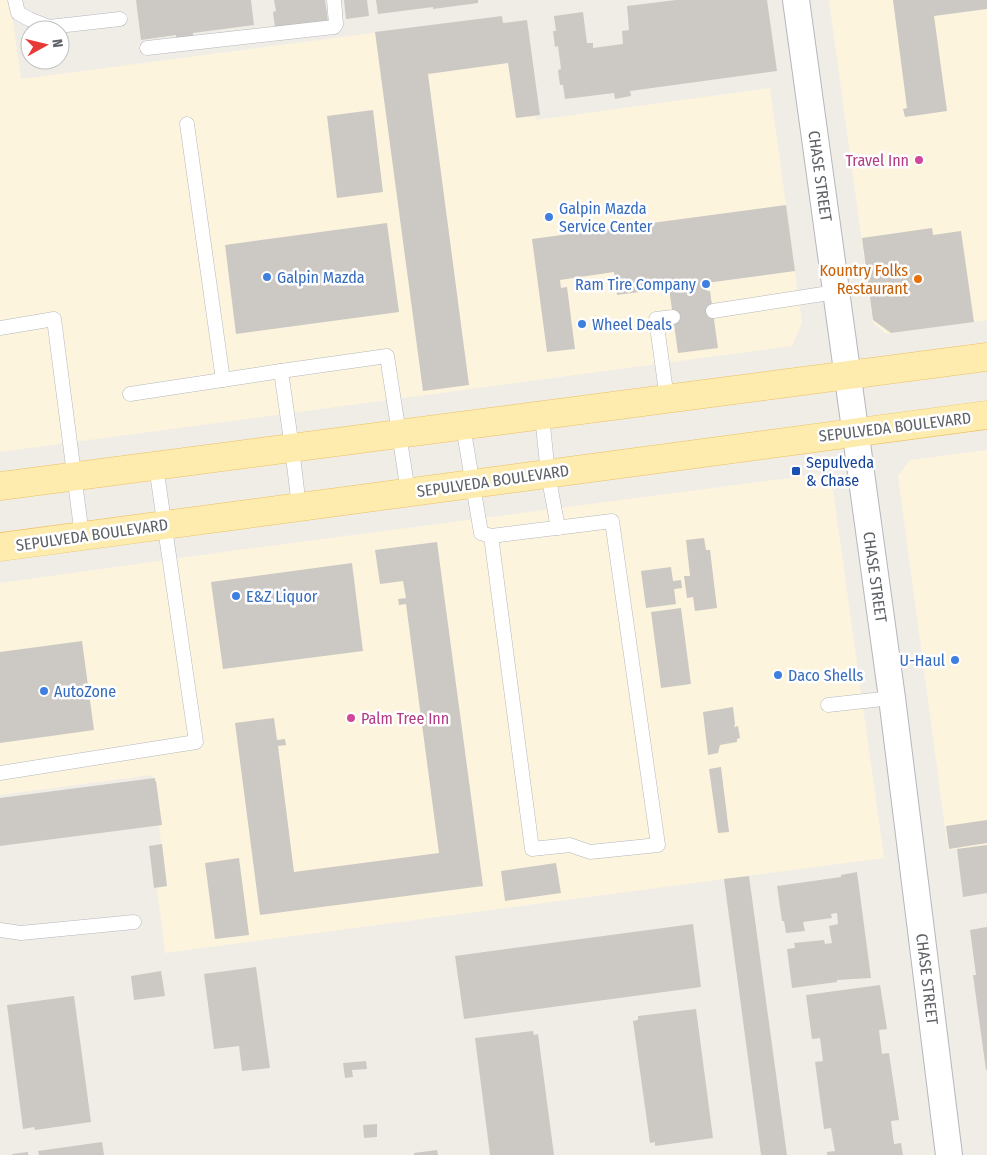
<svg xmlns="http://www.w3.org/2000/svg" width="987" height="1155" font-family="'Fira Sans Condensed',sans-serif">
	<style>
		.commercial { fill: #fdf4de }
		.building { fill: #ccc8c4 }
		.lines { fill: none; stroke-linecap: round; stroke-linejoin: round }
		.lane-casing { stroke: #b4b7bb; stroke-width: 15 }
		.street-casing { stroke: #b4b7bb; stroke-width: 28 }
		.primary-casing { stroke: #eebf61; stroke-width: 29 }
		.lane { stroke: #fff; stroke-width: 14 }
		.street { stroke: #fff; stroke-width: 26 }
		.primary { stroke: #fdecae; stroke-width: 28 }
		.hotel-dot { fill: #d1479c; stroke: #fff; stroke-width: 2 }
		.shop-dot { fill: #3f7fe0; stroke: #fff; stroke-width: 2 }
		.food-dot { fill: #e8710a; stroke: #fff; stroke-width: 2 }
		.transit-dot { fill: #1a4fb4; stroke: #fff; stroke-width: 2 }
		.labels { text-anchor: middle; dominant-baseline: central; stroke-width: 5; stroke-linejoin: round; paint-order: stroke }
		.hotel-label { font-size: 16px; fill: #b23c85; stroke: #fff; text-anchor: end }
		.street-label { font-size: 16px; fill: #5e6266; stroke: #fff }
		.shop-label { font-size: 16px; fill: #366cbe; stroke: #fff; text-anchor: start }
		.food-label { font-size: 16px; fill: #c56008; stroke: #fff; text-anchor: end }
		.transit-label { font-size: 16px; fill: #164399; stroke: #fff; text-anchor: start }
	</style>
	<rect width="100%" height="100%" fill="#f0ede7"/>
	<!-- commercial -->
	<g class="commercial">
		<path d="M0,0H10L21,79L502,16L516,118L535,116L536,120L770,88L802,323L792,346L0,452Z"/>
		<path d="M829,0H987V320L886,334L873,323Z"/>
		<path d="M987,450V845L948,850L898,476L910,460Z"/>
		<path d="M819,474L833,490L884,858L165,953L157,888L167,886L152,775L0,795V583L208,554Z"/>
	</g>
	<!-- building -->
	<g class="building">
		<path d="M136,0H251L254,25L193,33V36L176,38V35L141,40Z"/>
		<path d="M274,0H325L328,21L275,28L273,12L276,11Z"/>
		<path d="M344,0H367L369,16L346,19Z"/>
		<path d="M376,0H478V3L433,9V7L378,14Z"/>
		<path d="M676,0H767L777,71L630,91L631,96L615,99L614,93L565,99L563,85H560L558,70L561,69L558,46L555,47L553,31H556L554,16L583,12L587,43H593V48L623,44L622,31L629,30L627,6Z"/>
		<path d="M893,0H987V9L934,16L947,111L905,117L903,109L907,108Z"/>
		<path d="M502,16L503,23L527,20L540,115L516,118L508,63L428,74L469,385L423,391L375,32Z"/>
		<path d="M373,110L383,192L337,198L327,116Z"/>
		<path d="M786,205L795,271L706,283L707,291H710L718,348L678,353L669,288L617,295L614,272L560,280L561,288L567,287L575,349L547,352L532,239Z"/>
		<path d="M387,223L399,312L236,334L225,245Z"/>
		<path d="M932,228L933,235L961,231L974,322L891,333L873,320L862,238Z"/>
		<path d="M704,538L706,550H710L717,608L695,611L693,597L687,598L684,576H690L686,540Z"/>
		<path d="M437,542L483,886L260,915L235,723L274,718L277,740L285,739L286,745L278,746L294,872L439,853L406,604L399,605L398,599L406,598L403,581L380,584L375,550Z"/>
		<path d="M352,563L363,651L223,669L211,582Z"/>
		<path d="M671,567L673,581L681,580L682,588L674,589L676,604L646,608L641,571Z"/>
		<path d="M681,608L691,684L661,688L651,612Z"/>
		<path d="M82,641L94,730L0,743V652Z"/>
		<path d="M733,707L735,724L734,727L738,726L740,738L737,739V742L720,745L718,753L708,755L703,712Z"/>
		<path d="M721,767L729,832L718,833L709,769Z"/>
		<path d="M155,778V781H156L162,825L0,846V798Z"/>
		<path d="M987,820V843L949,849L946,826Z"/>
		<path d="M162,844L167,886L154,888L149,846Z"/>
		<path d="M987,845V893L963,897L957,849Z"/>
		<path d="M239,858L249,935L215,939L205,863Z"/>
		<path d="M556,863L561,893L505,901L501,871Z"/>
		<path d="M857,872L871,978L837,980V982L792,988L787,949L795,948L794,943L824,940L825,944L832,943L829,926L838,924L837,913L831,914L832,918L803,922L805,931L786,933L784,921H782L777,886L841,877V875Z"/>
		<path d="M749,876L787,1155H761L724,879Z"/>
		<path d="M693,924L701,987L464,1019L455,956Z"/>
		<path d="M987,927V1070H986L973,975H976L970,930Z"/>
		<path d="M256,967L270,1068L242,1071L239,1046L214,1049L204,974Z"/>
		<path d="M161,971L165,996L134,1000L131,976Z"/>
		<path d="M880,985L887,1029L879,1030L882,1054L889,1053L899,1120L891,1121L894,1144L901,1143L903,1155H827V1152L835,1151L831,1128L824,1129L815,1062L823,1061L820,1038L812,1039L806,995Z"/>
		<path d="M74,996L91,1122L35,1130L34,1127L23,1129L7,1005Z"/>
		<path d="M696,1009L713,1138L655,1146V1142L650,1143L633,1021L638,1020V1016Z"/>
		<path d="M533,1031L534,1035L538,1034L554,1155H490L475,1038Z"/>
		<path d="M366,1061L367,1069L352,1070L353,1077L345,1078L343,1063Z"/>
		<path d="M377,1124V1137L364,1138L363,1125Z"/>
		<path d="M102,1142L104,1155H39L38,1151Z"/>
		<path d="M437,1150L438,1155H414V1153Z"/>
		<path d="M28,1152V1155H12V1154Z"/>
	</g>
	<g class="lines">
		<defs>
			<g id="lane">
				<path d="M15,0L18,13L29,19L49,27L120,19"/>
				<path d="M147,48L334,27L336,24L334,0"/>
				<path d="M187,124L223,380"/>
				<path d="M713,311L836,292"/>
				<path d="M0,328L54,319L82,536"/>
				<path d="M130,394L281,371"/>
				<path d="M667,399L656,319L673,317"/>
				<path d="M542,416L548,474L558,528"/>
				<path d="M463,426L481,533L491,536L612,521L658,845L590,852L570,845L532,849L491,536"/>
				<path d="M299,507L292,448L281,371L387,356L408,492"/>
				<path d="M828,705L892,698"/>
				<path d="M0,773L196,742L156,466"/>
				<path d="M0,930L21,933L134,922"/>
			</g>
			<path id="street" d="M796,0L892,698L949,1155"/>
			<g id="primary">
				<path d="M0,486L987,357"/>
				<path d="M0,547L987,415"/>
			</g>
		</defs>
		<!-- lane casing -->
		<use href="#lane" class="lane-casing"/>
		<!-- street casing -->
		<use href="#street" class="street-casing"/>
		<!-- primary casing -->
		<use href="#primary" class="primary-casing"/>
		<!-- lane -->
		<use href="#lane" class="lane"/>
		<!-- street -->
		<use href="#street" class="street"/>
		<!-- primary -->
		<use href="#primary" class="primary"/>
	</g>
	<!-- markers -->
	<g class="hotel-dot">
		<circle cx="919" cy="160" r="5"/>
		<circle cx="351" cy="718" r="5"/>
	</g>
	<g class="shop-dot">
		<circle cx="549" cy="217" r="5"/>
		<circle cx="267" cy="277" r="5"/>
		<circle cx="706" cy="284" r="5"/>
		<circle cx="582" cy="324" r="5"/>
		<circle cx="236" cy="596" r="5"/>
		<circle cx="955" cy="660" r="5"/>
		<circle cx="778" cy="675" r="5"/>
		<circle cx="44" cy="691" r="5"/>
	</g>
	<circle class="food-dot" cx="918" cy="279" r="5"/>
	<rect class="transit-dot" x="791" y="466" width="10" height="10" rx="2.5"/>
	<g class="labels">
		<!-- hotel labels -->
		<g class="hotel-label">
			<text x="909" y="160">Travel Inn</text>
			<text x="361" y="718" text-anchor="start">Palm Tree Inn</text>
		</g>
		<!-- street labels -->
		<g class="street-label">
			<text transform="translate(820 176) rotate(82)">CHASE STREET</text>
			<text transform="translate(895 427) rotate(-7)">SEPULVEDA BOULEVARD</text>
			<text transform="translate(493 481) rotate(-8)">SEPULVEDA BOULEVARD</text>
			<text transform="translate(92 535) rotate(-8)">SEPULVEDA BOULEVARD</text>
			<text transform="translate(875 577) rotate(82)">CHASE STREET</text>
			<text transform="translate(927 979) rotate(83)">CHASE STREET</text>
		</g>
		<!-- shop labels -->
		<g class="shop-label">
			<text x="559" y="208">Galpin Mazda<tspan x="559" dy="18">Service Center</tspan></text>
			<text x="277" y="277">Galpin Mazda</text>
			<text x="696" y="284" text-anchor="end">Ram Tire Company</text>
			<text x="592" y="324">Wheel Deals</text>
			<text x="246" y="596">E&amp;Z Liquor</text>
			<text x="945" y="660" text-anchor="end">U-Haul</text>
			<text x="788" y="675">Daco Shells</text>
			<text x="54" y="691">AutoZone</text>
		</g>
		<!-- food labels -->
		<g class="food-label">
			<text x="908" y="270">Kountry Folks<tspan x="908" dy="18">Restaurant</tspan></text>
		</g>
		<!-- transit labels -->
		<g class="transit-label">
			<text x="806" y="462">Sepulveda<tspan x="806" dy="18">&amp; Chase</tspan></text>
		</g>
	</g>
	<!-- north arrow -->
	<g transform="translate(45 45) rotate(82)"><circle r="24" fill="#ffffff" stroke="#bfc0c2"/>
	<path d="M0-4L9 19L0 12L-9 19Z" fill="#e63b37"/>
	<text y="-8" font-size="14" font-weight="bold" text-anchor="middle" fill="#5e6266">N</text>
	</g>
</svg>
